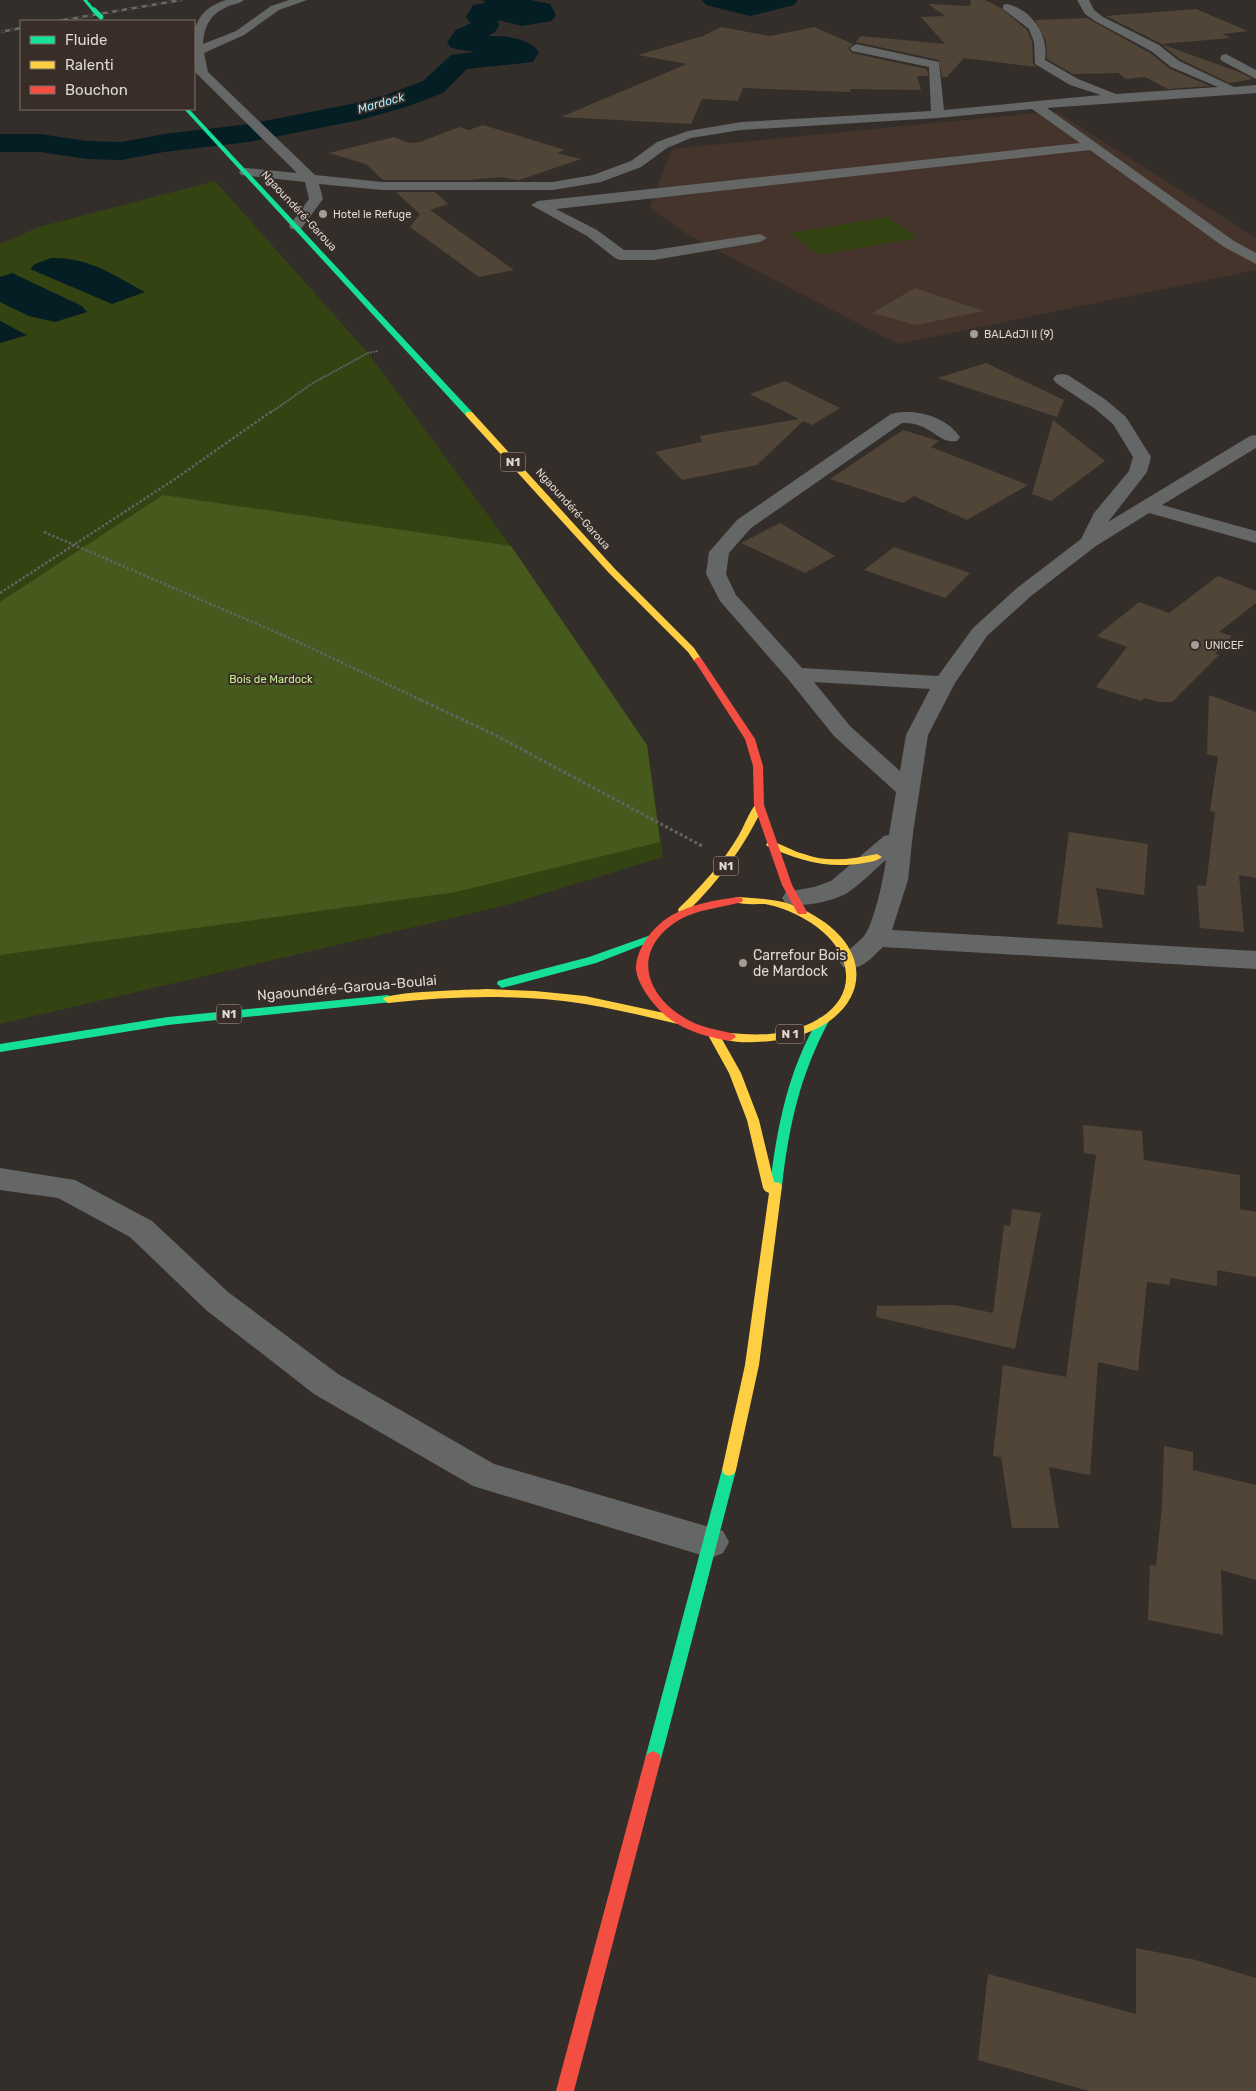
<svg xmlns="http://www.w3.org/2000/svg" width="1256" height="2091" font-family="Rubik,sans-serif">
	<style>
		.built { fill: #44342b }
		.green { fill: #334312 }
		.forest { fill: #465a1d }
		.water { fill: #051e24 }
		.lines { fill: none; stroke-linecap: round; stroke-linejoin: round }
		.river { fill: #051e24; fill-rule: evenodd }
		.building { fill: #514537 }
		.path-far2 { stroke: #646362; stroke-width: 2; stroke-dasharray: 2 1; stroke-linecap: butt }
		.path-far1 { stroke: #646362; stroke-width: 2.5; stroke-dasharray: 2.5 2; stroke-linecap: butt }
		.path { stroke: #646362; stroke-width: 3; stroke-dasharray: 3 2.5; stroke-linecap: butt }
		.street { fill: #656666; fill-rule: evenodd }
		.fast { fill: #16e098; fill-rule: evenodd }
		.slow { fill: #ffcf43; fill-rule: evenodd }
		.jam { fill: #f24e42; fill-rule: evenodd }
		.rail-casing { stroke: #6b6a67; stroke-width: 2.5 }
		.rail { stroke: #382d27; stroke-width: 2; stroke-dasharray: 5; stroke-linecap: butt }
		.fast-bridge { stroke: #16e098; stroke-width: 5 }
		.poi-dot { fill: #a39c99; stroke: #382d27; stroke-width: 2 }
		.labels { text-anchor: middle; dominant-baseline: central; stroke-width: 4; stroke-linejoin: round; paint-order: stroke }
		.far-street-label { font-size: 11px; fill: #dfd8d4; stroke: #382d27 }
		.far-poi-label { font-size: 11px; fill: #dfd8d4; stroke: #382d27; text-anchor: start }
		.far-park-label { font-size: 11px; fill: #c6ed8c; stroke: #382d27 }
		.far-water-label { font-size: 12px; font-style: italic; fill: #a0ecfe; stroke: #382d27 }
		.shield { fill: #382d27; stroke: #ada5a0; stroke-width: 1 }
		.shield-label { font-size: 12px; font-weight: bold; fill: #dfd8d4 }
		.poi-label { font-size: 14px; fill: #dfd8d4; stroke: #382d27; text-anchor: start }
		.street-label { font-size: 14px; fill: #dfd8d4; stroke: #382d27 }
	</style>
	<rect width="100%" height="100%" fill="#342e2b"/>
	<!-- built -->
	<path class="built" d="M1055,111L1256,238V270L898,344L686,234L650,207L672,149Z"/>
	<!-- green -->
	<g class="green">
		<path d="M215,181L368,353L511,546L647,745L663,857L503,906L0,1024V244L39,227Z"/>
		<path d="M887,217L918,238L819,255L790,233Z"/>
	</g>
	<!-- forest -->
	<path class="forest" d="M163,495L511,546L647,745L660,842L456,892L0,955V602Z"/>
	<!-- water -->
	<g class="water">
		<path d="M51,258C89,257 113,275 145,292L112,304L30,269L35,264Z"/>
		<path d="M12,273L82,306L87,312L55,322L29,316L0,302V277Z"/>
		<path d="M0,321L27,335L0,343Z"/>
	</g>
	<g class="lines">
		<!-- river -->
		<g class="river">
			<path d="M483,0H531L550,4L556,15L552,21L522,26L498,20L499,26L495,32L488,36C505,36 528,37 539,52L533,62L467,69L443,93L406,107L360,120L249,142L164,152L121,160L87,159L40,152H0V134H40L87,141L121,142L164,134L249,124L356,103L386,95L423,81L451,55L474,52L451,48L447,42L456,30L471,23L466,17L473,5L485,3Z"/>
			<path d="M702,0H798L794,5L750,16L706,5Z"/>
		</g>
	</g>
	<!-- building -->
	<g class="building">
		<path d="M970,0H985L1001,8L1027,30L1032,42L1033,64L1037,67L964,58L947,77H942L939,60L856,42L861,36L945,44L921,17L945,16L928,4L968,6L971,5Z"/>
		<path d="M1196,9L1248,31L1223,34L1230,38L1161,44L1239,72L1253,79L1229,83L1180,59L1160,43L1106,16Z"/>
		<path d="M1087,18L1150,53L1170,69L1210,86L1168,89L1145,77L1126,79L1118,73L1073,74L1047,59L1046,41L1035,20Z"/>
		<path d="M721,27L770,36L814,27L853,44L848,48L852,53L927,69L928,76H917L921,90L851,89L850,92L743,88L738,101L702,99L691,124L561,117L687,64L638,55L703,36Z"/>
		<path d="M483,125L565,150L557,153L581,159L519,180L500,177L468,180H383L366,164L329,153L394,137L409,143L420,142L459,127L469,130Z"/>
		<path d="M396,192H435L448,204L430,210L514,270L479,277L410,227L420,214Z"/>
		<path d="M915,288L984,311L916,325L872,313Z"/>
		<path d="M986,363L1064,400L1057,417L938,378Z"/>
		<path d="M785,381L840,408L812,425L803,421L757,465L682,480L655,452L702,442L700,436L799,419L750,394Z"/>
		<path d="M1053,420L1105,461L1051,501L1032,494Z"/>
		<path d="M903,430L939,441L931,447L1028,485L967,520L914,496L903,503L830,479Z"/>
		<path d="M780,523L835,556L805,573L741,543Z"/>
		<path d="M894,547L970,573L945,598L864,570Z"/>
		<path d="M1218,576L1256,591V603L1219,632L1232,636L1215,654L1219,655L1172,702H1159L1144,698L1141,701L1096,687L1127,647L1097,636L1139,602L1169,613Z"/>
		<path d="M1209,695L1256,712V878L1239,875L1244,932L1200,928L1197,885L1206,886L1215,812L1210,811L1218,757L1207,754Z"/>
		<path d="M1069,832L1148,844L1144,895L1096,888L1103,928L1057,924Z"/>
		<path d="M1083,1125L1142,1131L1144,1160L1240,1175V1209L1256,1212V1277L1217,1270V1286L1170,1278V1285L1147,1282L1138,1371L1098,1362L1090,1475L1049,1467L1059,1528H1012L1001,1457L993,1456L1003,1365L1066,1377L1096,1155L1084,1153Z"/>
		<path d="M1012,1209L1041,1213L1015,1349L876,1317L877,1306L954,1305L993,1313L1004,1225L1010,1226Z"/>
		<path d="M1164,1446L1193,1452V1470L1256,1485V1580L1221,1570L1223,1635L1148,1620L1150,1565L1156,1566L1162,1506Z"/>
		<path d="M1136,1948L1196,1960L1256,1978V2091H1089L978,2060L988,1974L1136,2014Z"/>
	</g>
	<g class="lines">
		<!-- path-far2 -->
		<path class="path-far2" d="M270,413L313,383L368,353L378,351"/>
		<!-- path-far1 -->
		<g class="path-far1">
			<path d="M44,532L294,640L423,701"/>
			<path d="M0,593L175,479L272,411"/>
		</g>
		<!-- path -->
		<path class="path" d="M421,700L495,735L704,847"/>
		<!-- street -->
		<g class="street">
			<path d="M226,0H244C239,4 234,4 229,6C211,13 204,26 203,44L236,31L271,6L289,0H307L279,10L244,35L204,53L208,72L315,175L382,182H553L593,175L631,161L657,142L688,131L741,122L931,111L929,67L852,51L850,48L856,44L939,62L944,110L1101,95L1070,85L1035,64L1034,42L1029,29L1003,9V5L1007,4C1032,10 1049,35 1045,60L1078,79L1116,94L1218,87L1171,67L1151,51L1095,21L1085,14L1077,0H1089L1094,10L1103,17L1159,45L1179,61L1234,87L1256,85V93L1047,108L1234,241L1256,253V264L1224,247L1090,150L556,209L597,230L624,250H654L760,234L767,238L760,242L654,260H620L615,258L587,236L531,205L538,201L1080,143L1032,109L938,118L741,130L691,138L667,148L641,167L601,182L553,190H382L319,184L323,199L301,229H291L289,226L309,199L305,182L241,175L239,172L246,168L297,173L196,73C188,42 191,10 226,0Z"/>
			<path d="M1226,54L1256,70V79L1222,61L1220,58L1222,55Z"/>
			<path d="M1062,374L1068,375L1106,400L1126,417L1151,457L1147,472L1108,522L1250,436L1256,435V448L1162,505L1256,531V543L1149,513L1096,546L1031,596L987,636L955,683L928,735L913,833L908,880L892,930L1256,951V969L883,947C870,959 861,972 843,967L839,961C845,951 856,945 864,936C874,924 884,876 886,860C874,870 863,882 850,891C837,901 802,908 786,904L782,898L786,892L814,887L831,881L884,836L889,835L896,792L834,736L788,679L720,601L706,574L709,552L737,520L891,414C915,408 945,416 960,437L957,441C939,445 930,421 902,423L751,528L729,553L726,574L736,595L802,668L938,676L973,628L1017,588L1081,539L1094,513L1129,471L1133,457L1113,424L1094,408L1056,383L1053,379L1056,375ZM814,682L930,689L906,735L900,771L850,726Z"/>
			<path d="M0,1168L75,1180L152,1221L228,1292L338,1374L494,1464L723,1531L729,1542L723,1553L711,1558L473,1486L314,1394L206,1310L130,1237L58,1198L0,1190Z"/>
		</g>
		<!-- fast -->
		<g class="fast">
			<path d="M83,0H87L96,11H92Z"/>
			<path d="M184,109H189L472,412V416H466Z"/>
			<path d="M651,935L655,936L656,938L655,940L596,963L502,988L497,984L498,981L589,957Z"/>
			<path d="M388,995L393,999L392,1002L168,1025L0,1052V1044L168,1017Z"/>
			<path d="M823,1017L829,1021C800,1075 789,1125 782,1186L780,1189H772L770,1186C777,1127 788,1070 819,1018Z"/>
			<path d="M729,1464L734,1466L736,1470L661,1759L659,1764L653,1767L647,1764L645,1759L722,1470L724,1466Z"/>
		</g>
		<!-- slow -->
		<g class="slow">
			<path d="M466,412H472L615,569L694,648L702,660L701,662H695L688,652L609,573L466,416Z"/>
			<path d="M759,802L764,805C745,846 719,881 687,912H679L678,910L679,908C702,886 723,862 739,835C744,827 752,804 759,802Z"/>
			<path d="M771,841C782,844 792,851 804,854C828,863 852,859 877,854L882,857C877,861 870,862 864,863C828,869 799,861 767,846L766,844Z"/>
			<path d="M738,897C765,899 784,899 808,912C889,955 861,1028 779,1040C763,1042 742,1044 726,1040L724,1037L730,1033C752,1035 777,1036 799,1028C865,1005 858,947 801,917C790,911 777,906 765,904C755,904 744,905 734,902L733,900L734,898Z"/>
			<path d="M487,989L535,991L585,996L678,1016L684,1020L678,1024C647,1017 616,1009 585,1004C520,994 454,996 388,1003L383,999C390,991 471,990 487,989Z"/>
			<path d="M714,1031L718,1032L741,1073L759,1120L774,1182L780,1183L782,1186L759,1365L736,1470L734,1474L729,1476L724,1474L722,1470L745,1365L769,1193L765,1191L763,1188L747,1120L729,1073L708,1035Z"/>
		</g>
		<!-- jam -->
		<g class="jam">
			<path d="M698,657L701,658L755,739L763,766L764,805L792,885L807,912L806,914H798L782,885L754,805L753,766L745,739L694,660Z"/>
			<path d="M738,897L742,898L743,900L742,902C720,908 698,909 679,920C630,950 644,997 690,1021C704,1028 719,1030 734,1034L736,1037L730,1041C709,1037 687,1032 670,1019C656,1009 635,983 636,966C638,945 655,925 672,915C692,904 716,900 738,897Z"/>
			<path d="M653,1751L659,1754L661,1759L574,2091H556L645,1759L647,1754Z"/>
		</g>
		<defs>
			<g id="rail">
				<path d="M58,21L181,0"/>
				<path d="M0,32L21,28"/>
			</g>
		</defs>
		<!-- rail casing -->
		<use href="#rail" class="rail-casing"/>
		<!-- rail -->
		<use href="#rail" class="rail"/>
		<!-- fast-bridge -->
		<path class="fast-bridge" d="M94,10L101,17"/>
	</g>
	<!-- markers -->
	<g class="poi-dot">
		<circle cx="323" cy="214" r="5"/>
		<circle cx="974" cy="334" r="5"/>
		<circle cx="1195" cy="645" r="5"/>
		<circle cx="743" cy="963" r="5"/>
	</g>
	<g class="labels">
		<!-- far-street labels -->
		<g class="far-street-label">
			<text transform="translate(299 211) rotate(47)">Ngaoundéré-Garoua</text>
			<text transform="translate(573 509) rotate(48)">Ngaoundéré-Garoua</text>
		</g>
		<!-- far-poi labels -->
		<g class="far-poi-label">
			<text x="333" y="214">Hotel le Refuge</text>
			<text x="984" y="334">BALAdJI II (9)</text>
			<text x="1205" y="645">UNICEF</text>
		</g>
		<!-- far-park labels -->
		<g class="far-park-label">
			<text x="271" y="679">Bois de Mardock</text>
		</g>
		<!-- far-water labels -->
		<g class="far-water-label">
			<text transform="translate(381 103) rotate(-16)">Mardock</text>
		</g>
		<!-- shield labels -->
		<g class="shield">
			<rect x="500.5" y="452.5" width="25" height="19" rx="4"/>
			<rect x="713.5" y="856.5" width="25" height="19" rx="4"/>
			<rect x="216.5" y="1004.5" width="25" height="19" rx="4"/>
			<rect x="776" y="1024.5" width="28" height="19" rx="4"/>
		</g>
		<g class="shield-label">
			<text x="513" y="462">N1</text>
			<text x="726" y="866">N1</text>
			<text x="229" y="1014">N1</text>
			<text x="790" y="1034">N 1</text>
		</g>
		<!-- poi labels -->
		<g class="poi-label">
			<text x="753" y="955">Carrefour Bois<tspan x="753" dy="16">de Mardock</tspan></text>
		</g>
		<!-- street labels -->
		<g class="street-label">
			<text transform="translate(347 988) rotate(-5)">Ngaoundéré-Garoua-Boulai</text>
		</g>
	</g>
	<!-- legend -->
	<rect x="20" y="20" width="175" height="90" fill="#382d27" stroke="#7b716c"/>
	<rect x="30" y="36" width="25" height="8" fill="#16e098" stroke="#7b716c"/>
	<text x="65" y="45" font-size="15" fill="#dfd8d4">Fluide</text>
	<rect x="30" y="61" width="25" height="8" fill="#ffcf43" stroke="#7b716c"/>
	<text x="65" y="70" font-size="15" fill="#dfd8d4">Ralenti</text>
	<rect x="30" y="86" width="25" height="8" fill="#f24e42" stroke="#7b716c"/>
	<text x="65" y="95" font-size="15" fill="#dfd8d4">Bouchon</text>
</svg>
